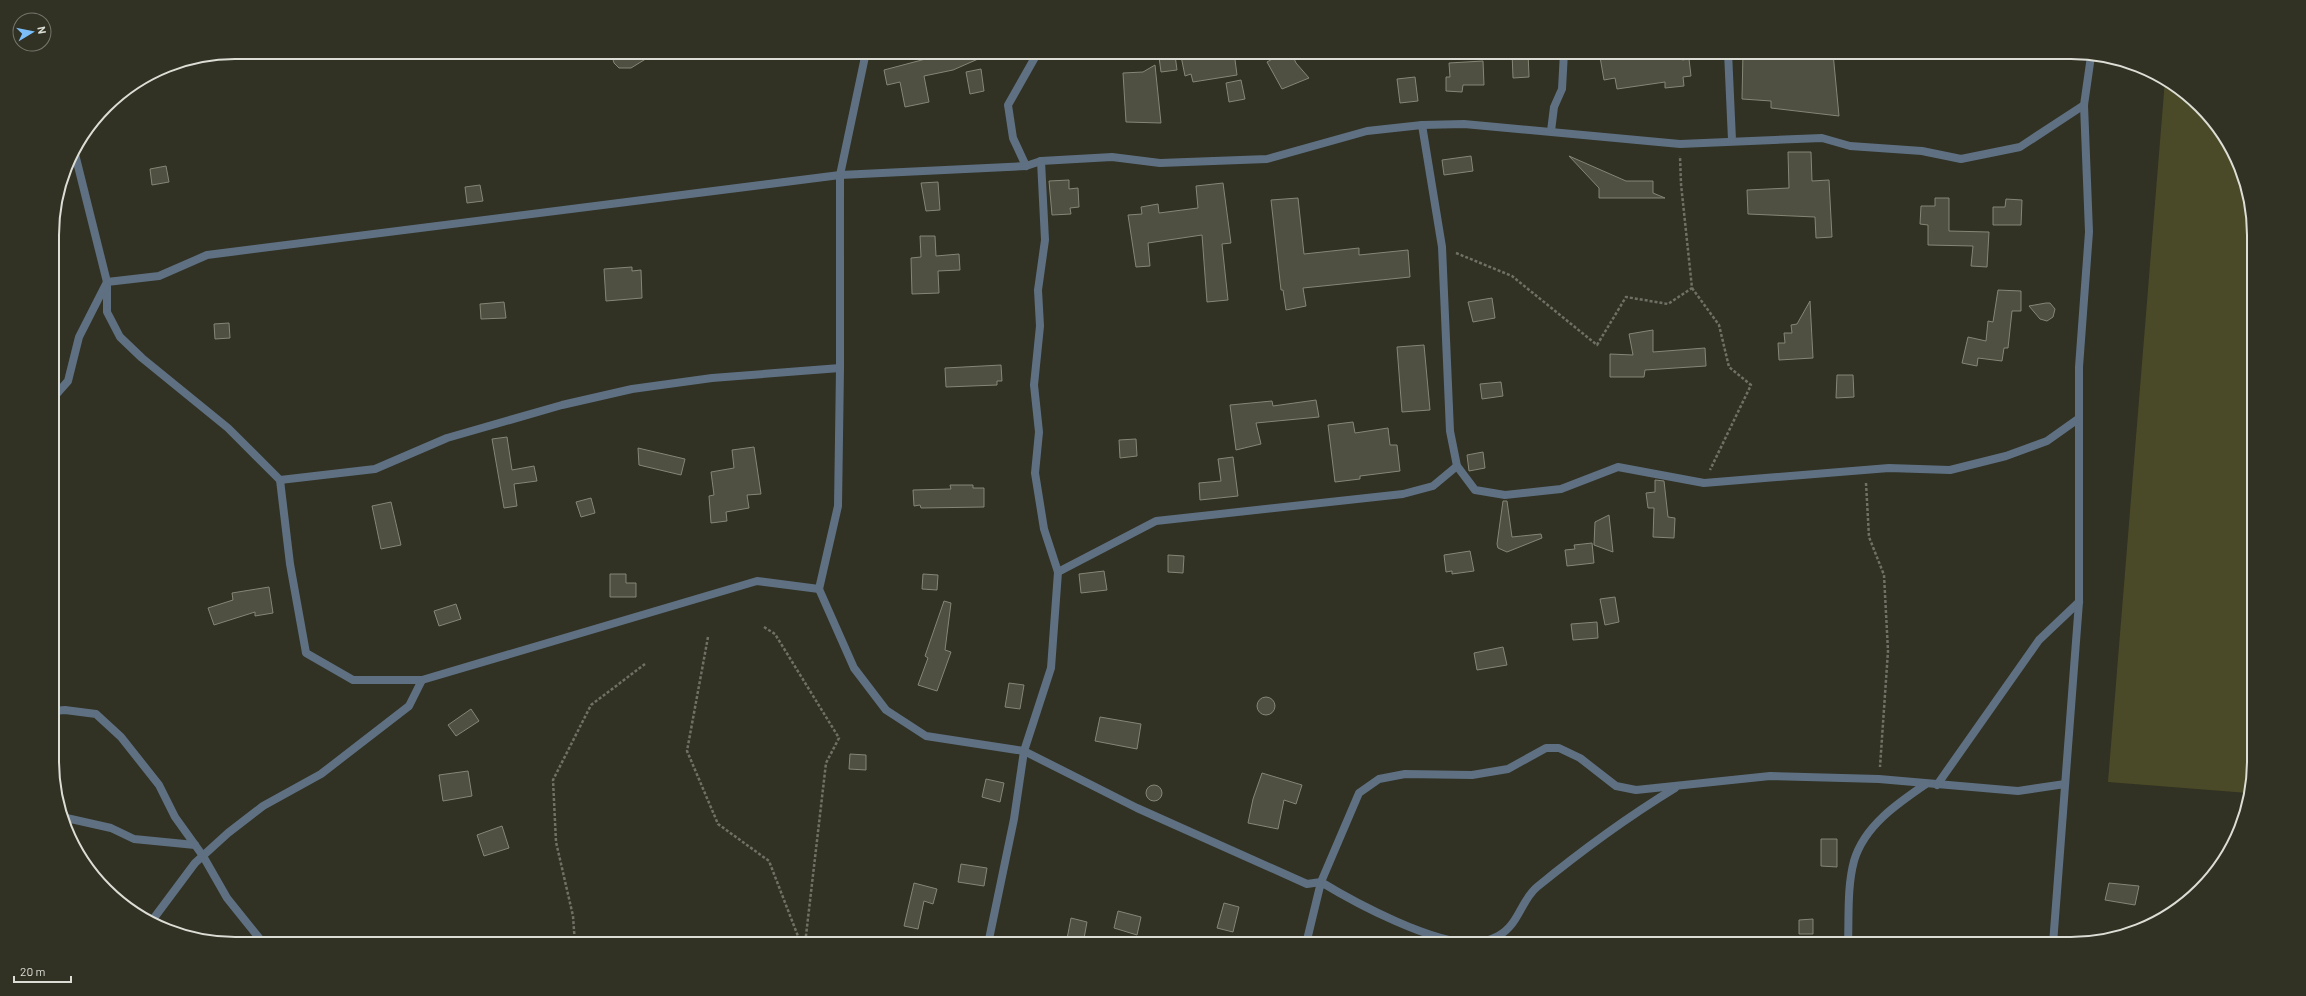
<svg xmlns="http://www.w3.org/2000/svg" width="2306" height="996" font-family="Barlow,sans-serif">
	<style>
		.green { fill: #4a4a28 }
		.building { fill: #505042; stroke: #868677 }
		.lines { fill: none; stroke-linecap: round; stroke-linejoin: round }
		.path { stroke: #707165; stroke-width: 2.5; stroke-dasharray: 3 2; stroke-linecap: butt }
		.minor { stroke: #5e7081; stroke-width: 8 }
		.rim { fill: none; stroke: #dcddd5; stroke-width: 2 }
	</style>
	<rect width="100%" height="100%" fill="#313124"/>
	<!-- green -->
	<path class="green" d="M2165,80C2195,97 2229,133 2241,166C2245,181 2249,196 2252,211L2254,762L2248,793L2108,782Z"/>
	<!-- building -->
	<g class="building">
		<path d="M611,52H657L631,68H619L614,63Z"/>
		<path d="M952,52H994L953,70L924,76L929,102L905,107L900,82L887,85L884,70Z"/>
		<path d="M1204,52H1234L1237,75L1193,82L1191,74L1185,76L1181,56Z"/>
		<path d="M1285,52H1291L1296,63L1309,78L1282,89L1267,62Z"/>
		<path d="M1512,52H1528L1529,77L1513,78Z"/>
		<path d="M1628,52H1640V56L1681,52L1682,60L1689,59L1691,76L1683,77L1684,86L1665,88V82L1617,89L1615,78L1604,80L1600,57Z"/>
		<path d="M1743,52H1810L1809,55L1833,53L1839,116L1771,108V101L1742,99Z"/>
		<path d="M1175,55L1177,70L1161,72L1159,57Z"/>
		<path d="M1483,61L1484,85H1463L1462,92L1446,91V77H1450L1449,63Z"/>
		<path d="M1155,65L1161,123L1126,122L1123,73L1143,72Z"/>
		<path d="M981,69L984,91L970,94L966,72Z"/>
		<path d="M1415,77L1418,101L1400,103L1397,79Z"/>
		<path d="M1241,80L1245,99L1229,102L1226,83Z"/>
		<path d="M1788,152H1811L1812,181L1829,180L1832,237L1816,238L1815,217L1748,214L1747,190L1789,188Z"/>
		<path d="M1471,156L1473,171L1444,175L1442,160Z"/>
		<path d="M1569,156L1626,181H1653V193L1665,198H1599V188Z"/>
		<path d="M166,166L169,182L152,185L150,169Z"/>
		<path d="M1069,180V189L1078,188L1079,207L1070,208L1071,214L1052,215L1049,181Z"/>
		<path d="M938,182L940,210L926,211L921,183Z"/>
		<path d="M1223,183L1231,243L1222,244L1228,300L1207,302L1202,235L1148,243L1150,266L1136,267L1128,215L1142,214L1141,207L1158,204L1159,213L1198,208L1196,186Z"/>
		<path d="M480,185L483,201L467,203L465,187Z"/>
		<path d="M1298,198L1304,254L1359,248V255L1408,250L1410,277L1303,288L1306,306L1286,310L1283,290H1281L1271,200Z"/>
		<path d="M1935,198H1949V231L1989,232L1987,267L1971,266L1973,246L1928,245V225L1920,224L1921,206H1935Z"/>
		<path d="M2006,199L2022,200L2021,225H1993V207H2005Z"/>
		<path d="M920,236H935L936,256L959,254L960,270L938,271L939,293L912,294L911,258L921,257Z"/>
		<path d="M632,267V271L641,270L642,298L606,301L604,269Z"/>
		<path d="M1998,290L2021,291V311H2012L2008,348H2004L2002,361L1978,358L1977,366L1962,363L1968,337L1986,341L1988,321L1993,322Z"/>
		<path d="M1492,298L1495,318L1473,322L1468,302Z"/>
		<path d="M1810,301L1813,358L1779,360L1778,343H1785L1784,333H1792L1791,325L1797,324Z"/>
		<path d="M504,302L506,318L481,319L480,304Z"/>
		<path d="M2046,303H2050L2055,309L2053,317L2047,321L2040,319L2029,306Z"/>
		<path d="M229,323L230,338L215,339L214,324Z"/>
		<path d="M1653,330V352L1705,348L1706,366L1645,370L1644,377H1610V354L1633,355L1629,334Z"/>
		<path d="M1424,345L1430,410L1402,412L1397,347Z"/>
		<path d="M1001,365L1002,381H997V385L946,387L945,368Z"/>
		<path d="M1837,375H1853L1854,397L1836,398Z"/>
		<path d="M1501,382L1503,396L1482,399L1480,384Z"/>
		<path d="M1316,400L1319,417L1256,423L1261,444L1236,450L1230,405L1272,401L1273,406Z"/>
		<path d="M1353,422L1355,433L1388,428L1390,445H1397L1400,471L1360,476V479L1335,482L1328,425Z"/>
		<path d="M507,437L512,470L534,466L537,481L514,484L517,506L504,508L492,439Z"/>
		<path d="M1136,439L1137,456L1120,458L1119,440Z"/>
		<path d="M754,447L761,494L747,495L749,508L726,512L727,521L711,523L709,496L714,495L711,472L734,468L732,450Z"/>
		<path d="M638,448L685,459L681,475L639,465Z"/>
		<path d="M1483,452L1485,468L1469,471L1467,455Z"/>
		<path d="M1233,457L1238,496L1200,500L1199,483L1221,481L1218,459Z"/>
		<path d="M1655,480L1664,481L1668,517L1675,518L1674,538L1653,537L1654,508H1648L1646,493L1655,492Z"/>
		<path d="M950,485H973V488H984V507L921,508L920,505L914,506L913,490L951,489Z"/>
		<path d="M591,498L595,513L581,517L576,502Z"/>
		<path d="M1503,501H1507L1512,537L1541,534L1542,538L1507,552L1498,548L1497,544Z"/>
		<path d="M391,502L401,545L381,549L372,506Z"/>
		<path d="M1609,515L1613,552L1594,545L1595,522Z"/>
		<path d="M1592,543L1594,563L1567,566L1565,550L1575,549L1574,545Z"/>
		<path d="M1470,551L1474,571L1452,574V571L1446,572L1444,555Z"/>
		<path d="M1168,555L1184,556L1183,573L1168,572Z"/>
		<path d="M1104,571L1107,590L1081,593L1079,574Z"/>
		<path d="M610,574H626V583H636V597H610Z"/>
		<path d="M923,574L938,575L937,590L922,589Z"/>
		<path d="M269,587L273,613L255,616V612L214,625L208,608L233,600L232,593Z"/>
		<path d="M1615,597L1619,622L1605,625L1600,599Z"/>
		<path d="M944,601L951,603L945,650L951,652L937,691L918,685L928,658L925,656Z"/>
		<path d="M456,604L461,619L439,626L434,611Z"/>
		<path d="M1597,622L1598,638L1573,640L1571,624Z"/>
		<path d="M1503,647L1507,665L1477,670L1474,653Z"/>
		<path d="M1009,683L1024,685L1020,709L1005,707Z"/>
		<circle cx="1266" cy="706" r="9"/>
		<path d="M471,709L479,721L456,736L448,725Z"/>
		<path d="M1100,717L1141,724L1137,749L1095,741Z"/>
		<path d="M850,754L866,755V770L849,769Z"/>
		<path d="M468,771L472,796L443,801L439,775Z"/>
		<path d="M1262,773L1302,785L1296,804L1284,800L1278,829L1248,823L1253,799Z"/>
		<path d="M986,779L1004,783L1000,802L982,797Z"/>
		<circle cx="1154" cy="793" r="8"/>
		<path d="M502,826L509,848L484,856L477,835Z"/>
		<path d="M1821,839H1837V867L1821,866Z"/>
		<path d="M961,864L987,868L984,886L958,882Z"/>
		<path d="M914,883L937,889L933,904L924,901L918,929L904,926Z"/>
		<path d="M2109,883L2139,886L2135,905L2105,900Z"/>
		<path d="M1224,903L1239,907L1233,932L1217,928Z"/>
		<path d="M1118,911L1141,917L1137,935L1114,928Z"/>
		<path d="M1071,918L1087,922L1083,944H1066Z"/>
		<path d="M1813,919V934H1799V920Z"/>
	</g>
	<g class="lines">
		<!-- path -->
		<g class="path">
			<path d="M1456,253L1512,276L1597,345L1626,297L1668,304L1692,288L1681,184L1680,156"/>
			<path d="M1692,288L1719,325L1729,367L1751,385L1710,470"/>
			<path d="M1866,483L1869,537L1884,575L1888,651L1880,767"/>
			<path d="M764,627L775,634L839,738L826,763L805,944"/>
			<path d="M708,637L687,751L718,824L769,861L801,944"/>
			<path d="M575,944L573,916L556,842L553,780L591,705L645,664"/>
		</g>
		<!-- minor -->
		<g class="minor">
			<path d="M1728,52L1732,140"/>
			<path d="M1422,125L1442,247L1450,431L1457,466L1475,490L1505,495L1561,489L1618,467L1704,483L1889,468L1950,470L2006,456L2047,441L2078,419"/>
			<path d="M1551,131L1554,107L1562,89L1564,52"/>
			<path d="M74,150L107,282V312L120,337L142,358L228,428L280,480L290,564L306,653L353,680H422L409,706L321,774L263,806L228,833L195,863L151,922"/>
			<path d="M1026,166L1013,138L1008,105L1038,52"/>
			<path d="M53,398L68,381L79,337L107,282L159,276L207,255L840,175L1026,166L1041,161L1112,157L1160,163L1267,159L1367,131L1422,125L1464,124L1680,144L1822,138L1850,146L1922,151L1961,159L2020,147L2084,105"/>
			<path d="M280,480L375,469L447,438L562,405L632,389L712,378L840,368"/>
			<path d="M1058,572L1156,521L1403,494L1433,486L1457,466"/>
			<path d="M819,589L838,506L840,368V175L866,52"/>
			<path d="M422,680L757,581L819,589L854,668L886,710L926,736L1024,751L1137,808L1307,884L1321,882L1359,793L1379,779L1405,774L1472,775L1508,769L1546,748H1559L1580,758L1616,786L1636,790L1770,776L1879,779L2018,791L2065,784"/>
			<path d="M53,711L65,710L96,714L121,737L159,785L175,817L203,856L227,898L264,944"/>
			<path d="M1937,785L2039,640L2079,602"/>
			<path d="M62,817L111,828L134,839L195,845"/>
			<path d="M988,944L1014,819L1024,751L1051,668L1058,572L1044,529L1035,473L1039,432L1034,385L1040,326L1038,290L1045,240L1041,161"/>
			<path d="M1306,944L1321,882C1357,904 1433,944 1474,943C1481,943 1492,939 1498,936C1519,925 1521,900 1537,887C1581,851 1626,818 1675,788"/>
			<path d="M1848,944C1849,917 1847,887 1854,861C1864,826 1898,803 1926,784"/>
			<path d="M2053,944L2079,602V367L2089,232L2084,105L2091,56"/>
		</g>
	</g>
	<!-- crop -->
	<path d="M0 0H2306V996H0ZM235 59H2071A176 176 0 0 1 2247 235V761A176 176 0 0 1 2071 937H235A176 176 0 0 1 59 761V235A176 176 0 0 1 235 59Z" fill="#313124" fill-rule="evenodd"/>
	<path class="rim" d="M235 59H2071A176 176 0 0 1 2247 235V761A176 176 0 0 1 2071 937H235A176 176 0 0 1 59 761V235A176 176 0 0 1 235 59Z"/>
	<!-- north arrow -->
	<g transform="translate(32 32) rotate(80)"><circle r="19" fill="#313124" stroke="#75766b"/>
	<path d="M0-3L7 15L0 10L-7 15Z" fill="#7bbef8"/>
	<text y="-6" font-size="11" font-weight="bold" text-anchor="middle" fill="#dcddd5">N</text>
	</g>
	<!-- scale -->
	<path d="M14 976v6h57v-6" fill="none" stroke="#dcddd5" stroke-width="2"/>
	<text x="20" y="976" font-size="12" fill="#dcddd5" stroke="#313124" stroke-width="3" paint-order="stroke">20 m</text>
</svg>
